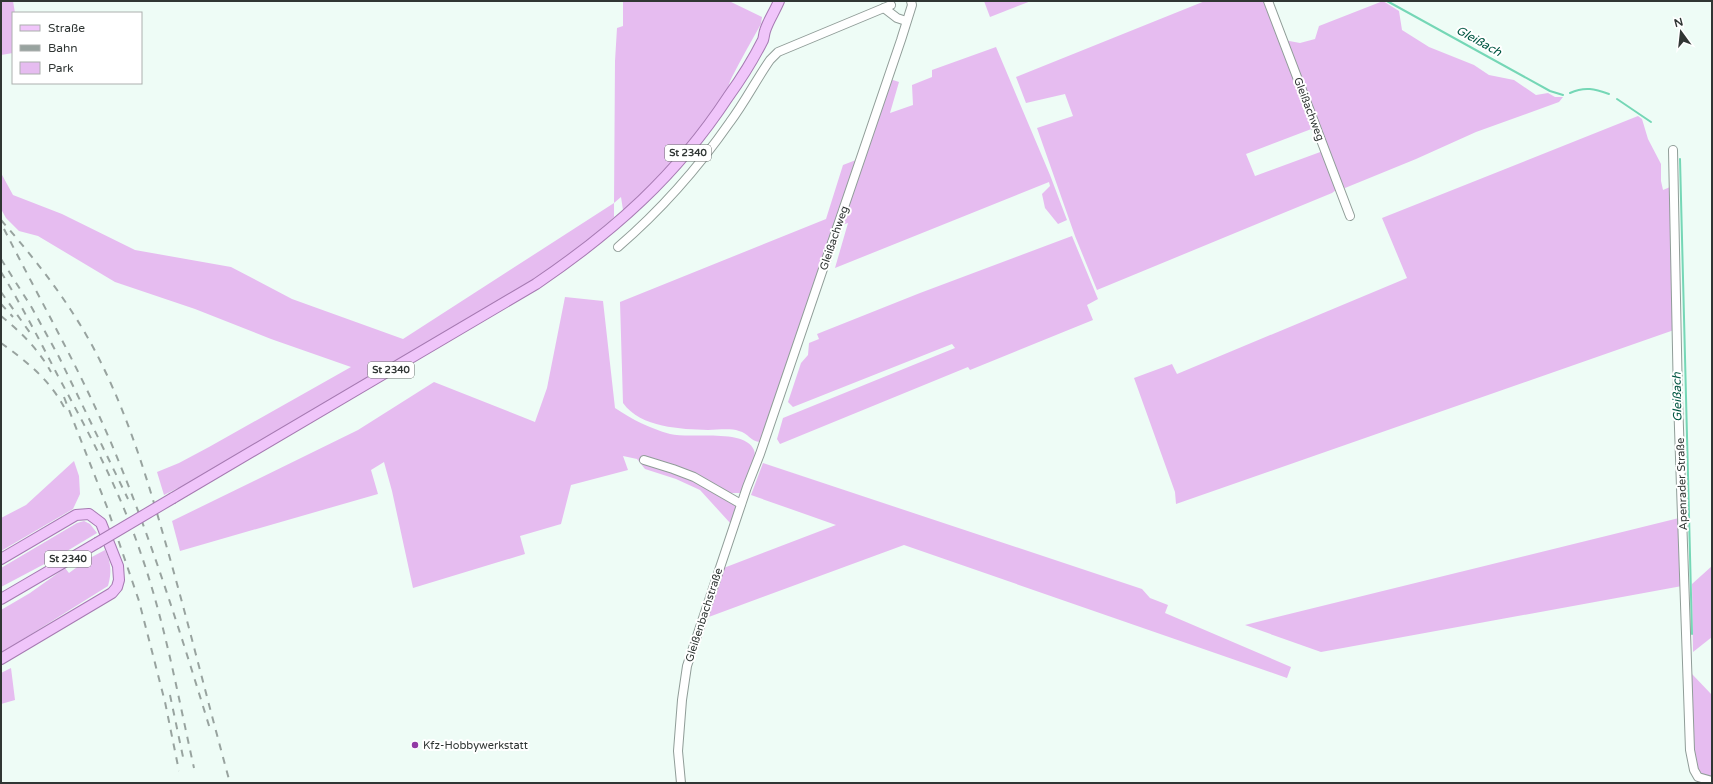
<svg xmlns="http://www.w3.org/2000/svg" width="1713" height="784" font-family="'Varela Round',sans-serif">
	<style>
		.green { fill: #e6bcf0 }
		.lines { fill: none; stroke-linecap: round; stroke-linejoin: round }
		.stream { stroke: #75d7b6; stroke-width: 2 }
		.minor-casing { stroke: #909d98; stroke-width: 10 }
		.major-casing { stroke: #a67ab2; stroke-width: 12 }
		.minor { stroke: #fff; stroke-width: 8 }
		.major { stroke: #f0c5fa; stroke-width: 10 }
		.rail { stroke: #98a39f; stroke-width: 2; stroke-dasharray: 7 7; stroke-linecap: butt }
		.major-bridge-casing { stroke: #a67ab2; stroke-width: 12; stroke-linecap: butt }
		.major-bridge { stroke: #f0c5fa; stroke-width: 10 }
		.poi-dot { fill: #9239a5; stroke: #fff; stroke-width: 1.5 }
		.labels { text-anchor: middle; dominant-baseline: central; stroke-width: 4; stroke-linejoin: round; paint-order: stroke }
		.shield { fill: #fff; stroke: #6e7271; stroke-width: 1 }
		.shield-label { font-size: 10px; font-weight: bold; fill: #303634 }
		.street-label { font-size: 11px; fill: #303634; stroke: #fff }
		.poi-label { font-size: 11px; fill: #303634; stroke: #fff; text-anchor: start }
		.water-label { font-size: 12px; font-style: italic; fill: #005642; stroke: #fff }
	</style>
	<rect width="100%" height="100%" fill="#eefcf6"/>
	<!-- green -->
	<g class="green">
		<path d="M1,1H13L15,13H13V53L1,55Z"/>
		<path d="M623,1H729L762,17L761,24C751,42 741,59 732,77C729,82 729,87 726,92C700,138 662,176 623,210L621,197L614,203V217C589,241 562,260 534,279L280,431L178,489V488L164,495L157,472L179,463L209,447L351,367L271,339L195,309L115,282L38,236L19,231L6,218L1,209V173L13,195L62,214L135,250L231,267L292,299L403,339L614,203L615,61L617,28L623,26Z"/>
		<path d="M984,1H1031L990,17Z"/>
		<path d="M1205,1H1265L1314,128L1246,154L1255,176L1323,151L1336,190L1332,193L1097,290L1075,236L1037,128L1073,116L1065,94L1026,103L1016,77Z"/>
		<path d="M1383,1L1399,11L1402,30L1429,47L1474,65L1489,75L1514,80L1536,95L1548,93L1555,97H1563L1559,102L1476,132L1416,159L1345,188L1342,186L1284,40L1300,43L1315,39L1319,26Z"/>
		<path d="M996,47L1050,175L1067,220L1058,224L1045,208L1042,194L1050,186L1049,182L835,268L848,223L839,226L890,79L899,82L890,113L913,105L912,85L932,77V70Z"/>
		<path d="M1638,116L1642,119L1648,139L1661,164V181L1663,190L1670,187L1674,330L1176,504L1175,492L1134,378L1172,364L1177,374L1407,278L1382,218Z"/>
		<path d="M856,160L760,442C751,442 748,433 739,431C730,428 718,430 708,430C681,429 641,428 623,403L620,302L826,219L843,165Z"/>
		<path d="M1072,236L1098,299L1087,305L1093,320L970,370L968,367L780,444L777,439L783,418L955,348L952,344L793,407L788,402L801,363L808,355L809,343L819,339L817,334L920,293Z"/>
		<path d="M565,297L603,301L615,408C633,420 649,428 670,434C690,439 745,428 754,450C758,460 746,483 742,493H731L729,499L738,505L731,524L700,490L676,479L645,469L637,459L623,456L628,470L571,485L561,524L520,536L525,554L413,588L392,491L384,462L371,470L378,494L180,551L172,521L358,430L434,382L535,422L547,388Z"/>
		<path d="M74,461L79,476L80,494L73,509L1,551V518L26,505Z"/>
		<path d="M763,463L1142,589L1150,598L1168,605L1165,613L1291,667L1287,678L904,545L706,618L721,569L836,525L751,495Z"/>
		<path d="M1679,518L1682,586L1321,652L1245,625Z"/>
		<path d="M84,521L90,524L97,533L52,560L1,587V568L77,523Z"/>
		<path d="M105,550C111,563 112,571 108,586L1,653V610L30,593L65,568L69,573L88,559Z"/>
		<path d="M1712,566V637L1693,652L1692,584Z"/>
		<path d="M11,668L15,700L1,704V673Z"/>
		<path d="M1691,673L1712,695V778L1702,776L1696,766L1693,753Z"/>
	</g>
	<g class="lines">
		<!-- stream -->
		<g class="stream">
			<path d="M1387,1L1550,91L1563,95"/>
			<path d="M1570,93C1585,86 1595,89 1609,94"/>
			<path d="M1617,99L1651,122"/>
			<path d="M1680,159L1692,634"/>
		</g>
		<defs>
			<g id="minor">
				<path d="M1268,1L1350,216"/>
				<path d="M884,8L897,18L906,21"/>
				<path d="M1673,150L1678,399L1690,750L1694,770L1698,777L1712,781"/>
				<path d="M618,247C661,210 698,168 730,122C745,102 756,80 770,60L778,52L891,5"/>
				<path d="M644,460L673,469L694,477L741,504"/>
				<path d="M681,783L678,751L682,700L687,666L747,487L760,454L901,40L912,5L911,1"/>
			</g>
			<g id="major">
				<path d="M173,498L536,284C614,231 676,176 728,97C741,79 753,60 763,40C764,37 764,34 765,31C768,21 775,11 779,1"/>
				<path d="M1,559L76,515L89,514L101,523L118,566L119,580L117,587L112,593L1,659"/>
				<path d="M1,599L97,543"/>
			</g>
		</defs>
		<!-- minor casing -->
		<use href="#minor" class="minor-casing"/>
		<!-- major casing -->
		<use href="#major" class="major-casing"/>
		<!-- minor -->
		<use href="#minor" class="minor"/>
		<!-- major -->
		<use href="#major" class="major"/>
		<!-- rail -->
		<g class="rail">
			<path d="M1,220C36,260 68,301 93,347C126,409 146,474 165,541C188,621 208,703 230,783"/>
			<path d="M4,229C39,298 78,366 109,438C149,532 180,631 210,729"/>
			<path d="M1,259L32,308L59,357L128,499"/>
			<path d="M1,272C22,306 40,341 58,376C89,433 120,491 141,554C165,623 178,696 194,768"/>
			<path d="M1,292L33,337"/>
			<path d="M1,304L13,317"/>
			<path d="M1,316C21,332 39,350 51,372"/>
			<path d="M1,343C26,361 49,379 64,407"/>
			<path d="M64,397L107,507L139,601L165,702L179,771"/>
			<path d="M170,695L183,757"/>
		</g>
		<defs>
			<path id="major-bridge" d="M97,543L173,498"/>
		</defs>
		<!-- major-bridge casing -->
		<use href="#major-bridge" class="major-bridge-casing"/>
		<!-- major-bridge -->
		<use href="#major-bridge" class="major-bridge"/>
	</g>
	<!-- markers -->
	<circle class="poi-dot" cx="415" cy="745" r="4"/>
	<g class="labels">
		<!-- shield labels -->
		<g class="shield">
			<rect x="665" y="145" width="46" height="16" rx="3"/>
			<rect x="368" y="362" width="46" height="16" rx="3"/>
			<rect x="45" y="551" width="46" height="16" rx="3"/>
		</g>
		<g class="shield-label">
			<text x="688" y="153">St 2340</text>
			<text x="391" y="370">St 2340</text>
			<text x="68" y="559">St 2340</text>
		</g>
		<!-- street labels -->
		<g class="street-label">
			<text transform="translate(1309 109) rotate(69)">Gleißachweg</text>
			<text transform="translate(834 238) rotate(-71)">Gleißachweg</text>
			<text transform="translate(1682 484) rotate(-92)">Apenrader Straße</text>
			<text transform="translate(704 615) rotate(-72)">Gleißenbachstraße</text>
		</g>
		<!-- poi labels -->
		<g class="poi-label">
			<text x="423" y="745">Kfz-Hobbywerkstatt</text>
		</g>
		<!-- water labels -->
		<g class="water-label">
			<text transform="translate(1479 41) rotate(29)">Gleißach</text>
			<text transform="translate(1677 397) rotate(-91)">Gleißach</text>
		</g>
	</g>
	<!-- border -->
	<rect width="1713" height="784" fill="none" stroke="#303634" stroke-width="4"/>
	<!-- legend -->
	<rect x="12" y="12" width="130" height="72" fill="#ffffff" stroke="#acafae"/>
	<rect x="20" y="25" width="20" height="6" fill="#f0c5fa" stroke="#acafae"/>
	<text x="48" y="32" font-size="12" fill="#303634">Straße</text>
	<rect x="20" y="45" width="20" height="6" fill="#98a39f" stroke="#acafae"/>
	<text x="48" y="52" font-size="12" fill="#303634">Bahn</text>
	<rect x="20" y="62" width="20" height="12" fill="#e6bcf0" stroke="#acafae"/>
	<text x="48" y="72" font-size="12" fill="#303634">Park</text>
	<!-- north arrow -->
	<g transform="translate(1681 32) rotate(345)" stroke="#ffffff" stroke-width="3" paint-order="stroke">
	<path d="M0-3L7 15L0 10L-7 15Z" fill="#303634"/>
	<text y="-6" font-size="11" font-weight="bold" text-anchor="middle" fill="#303634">N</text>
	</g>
</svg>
